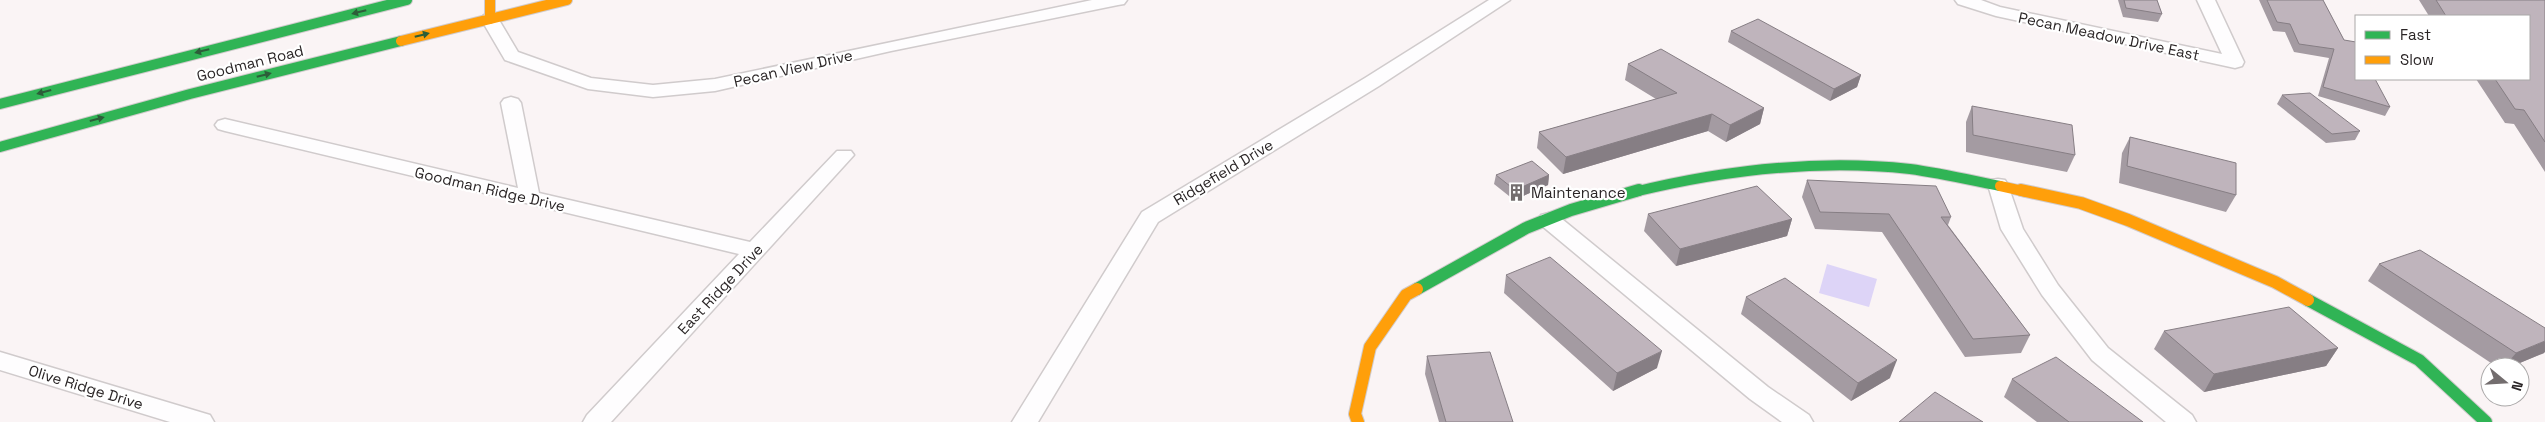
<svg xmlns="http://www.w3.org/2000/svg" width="2545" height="422" font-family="'Space Grotesk',sans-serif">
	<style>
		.water { fill: #ddd4f7 }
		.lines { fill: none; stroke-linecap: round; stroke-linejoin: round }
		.street-casing { stroke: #d0cbcc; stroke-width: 3 }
		.fast-far1-casing { stroke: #d0cbcc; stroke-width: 12 }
		.fast-casing { stroke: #d0cbcc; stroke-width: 14 }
		.slow-far1-casing { stroke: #d0cbcc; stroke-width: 12 }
		.slow-casing { stroke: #d0cbcc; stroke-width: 14 }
		.street { fill: #fefdfe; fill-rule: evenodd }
		.fast-far1 { stroke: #30b455; stroke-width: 10 }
		.fast { stroke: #30b455; stroke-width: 12 }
		.slow-far1 { stroke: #ff9f0a; stroke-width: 10 }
		.slow { stroke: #ff9f0a; stroke-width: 12 }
		.wall { fill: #a49ba2 }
		.shaded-wall { fill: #867e84 }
		.building { fill: #bfb4bc; stroke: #867e84 }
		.oneway { fill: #2c5e39 }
		.labels { text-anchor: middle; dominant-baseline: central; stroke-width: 4.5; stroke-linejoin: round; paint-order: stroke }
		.street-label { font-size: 15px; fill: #2a2526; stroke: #fff }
		.poi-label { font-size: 15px; fill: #2a2526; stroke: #fff; text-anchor: start }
	</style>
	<rect width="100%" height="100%" fill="#faf4f5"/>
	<!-- water -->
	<path class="water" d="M1827,264L1877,279L1869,307L1819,293Z"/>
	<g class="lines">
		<defs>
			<g id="street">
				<path d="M1092,0H1127L1124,4L1118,5L891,51L715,91L653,97L588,89L505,60L481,19L484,15H496L518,52L591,78L653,85L715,79Z"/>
				<path d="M1489,0H1510L1379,86L1158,222L1038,422H1012L1142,212L1365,78Z"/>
				<path d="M1955,0H1981L2000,7L2222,54L2197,0H2215L2244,62L2242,66L2235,68L1996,16L1958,4Z"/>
				<path d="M511,97L518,99L521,103L539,193L750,242L837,151H851L854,155L611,422H583L587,415L739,254L225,131L218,129L215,125L218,121L225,119L518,188L501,103L504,99Z"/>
				<path d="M1998,179L2005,180L2008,185L2023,229L2058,285L2108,348L2192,415L2196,422H2166L2092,360L2042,295L2001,229L1988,185L1991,180Z"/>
				<path d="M1549,213L1557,215L1768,387L1809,415L1813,422H1782L1750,399L1541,225L1538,220L1541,215Z"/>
				<path d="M0,352L210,415L214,422H170L0,370Z"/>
			</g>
			<g id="fast-far1">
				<path d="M0,104L407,0"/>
				<path d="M0,147L190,94L401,41"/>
				<path d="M1634,192C1724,170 1818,159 1910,169C1940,173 1970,180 2000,186"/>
			</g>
			<g id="fast">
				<path d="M1417,289L1526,228L1571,210L1639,190"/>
				<path d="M2308,300L2419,360L2486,422"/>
			</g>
			<g id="slow-far1">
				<path d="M490,0V19"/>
				<path d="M401,41L567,0"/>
				<path d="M2000,186L2027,192"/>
			</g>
			<g id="slow">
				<path d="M2021,190L2081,203L2128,220L2275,282L2308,300"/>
				<path d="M1358,422L1355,414L1370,347L1406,295L1417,289"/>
			</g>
		</defs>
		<!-- street casing -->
		<use href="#street" class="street-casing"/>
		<!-- fast-far1 casing -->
		<use href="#fast-far1" class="fast-far1-casing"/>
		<!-- fast casing -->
		<use href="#fast" class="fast-casing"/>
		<!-- slow-far1 casing -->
		<use href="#slow-far1" class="slow-far1-casing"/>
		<!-- slow casing -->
		<use href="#slow" class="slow-casing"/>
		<!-- street -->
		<use href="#street" class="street"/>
		<!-- fast-far1 -->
		<use href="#fast-far1" class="fast-far1"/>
		<!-- fast -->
		<use href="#fast" class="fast"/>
		<!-- slow-far1 -->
		<use href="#slow-far1" class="slow-far1"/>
		<!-- slow -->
		<use href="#slow" class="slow"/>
	</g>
	<!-- wall -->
	<g class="wall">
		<path d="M2118,0H2157L2162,14L2158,22L2123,17Z"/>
		<path d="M2259,0H2323L2344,40L2390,107L2385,116L2318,96L2329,58L2294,52L2285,32L2273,31Z"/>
		<path d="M2419,0H2545V172L2514,124L2505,123L2476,79H2529V16H2429Z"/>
		<path d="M1731,31L1861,75L1857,87L1830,101L1728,42Z"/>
		<path d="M1628,64L1764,108L1760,124L1726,142L1708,131L1563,174L1537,148L1539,132L1656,99L1625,80Z"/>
		<path d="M2282,95L2360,131L2355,140L2326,143L2277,104Z"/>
		<path d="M1972,106L2075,155L2067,172L1966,152V122Z"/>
		<path d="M2130,137L2236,195L2226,212L2119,183L2122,153Z"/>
		<path d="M1496,175H1549L1548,185L1514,200L1494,184Z"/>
		<path d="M1807,180L1951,217L1948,225L2030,335L2021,353L1965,357L1882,232L1815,229L1802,197Z"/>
		<path d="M1648,214L1792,219L1787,236L1676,266L1644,231Z"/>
		<path d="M2379,264L2544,353L2510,367H2497L2368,281Z"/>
		<path d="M1506,275L1657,368L1613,391L1504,293Z"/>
		<path d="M1746,297L1890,378L1851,401L1741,314Z"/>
		<path d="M2164,331L2338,348L2326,366L2204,392L2154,349Z"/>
		<path d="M1427,356L1513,422H1439L1425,374Z"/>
		<path d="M2012,379L2143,422H2037L2004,397Z"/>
	</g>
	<!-- shaded-wall -->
	<g class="shaded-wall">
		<path d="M1861,75L1857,87L1830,101L1834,89Z"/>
		<path d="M1764,108L1760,124L1726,142L1730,125Z"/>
		<path d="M1712,114L1708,131L1563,174L1566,157Z"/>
		<path d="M1549,175L1548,185L1514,200L1515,190Z"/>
		<path d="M1792,219L1787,236L1676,266L1680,249Z"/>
		<path d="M2545,341V352L2544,353L2510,367H2504L2516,353Z"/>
		<path d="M2338,348L2326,366L2204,392L2214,374Z"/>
		<path d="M1662,351L1657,368L1613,391L1617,373Z"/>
		<path d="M1897,360L1890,378L1851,401L1858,383Z"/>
	</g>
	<!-- building -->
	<g class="building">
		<path d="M2124,0H2157L2162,14L2126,8Z"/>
		<path d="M2267,0H2323L2344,40L2356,42V79H2375L2390,107L2323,87L2334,49L2299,44L2290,24L2277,22Z"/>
		<path d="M2436,0H2545V142L2524,110L2515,109L2495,79H2529V16H2446Z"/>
		<path d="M1758,19L1861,75L1834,89L1731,31Z"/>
		<path d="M1661,49L1764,108L1730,125L1712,114L1566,157L1539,132L1677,93L1628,64Z"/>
		<path d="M2310,93L2360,131L2332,134L2282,95Z"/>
		<path d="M1972,106L2072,125L2075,155L1973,135Z"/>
		<path d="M2130,137L2236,163V195L2127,166Z"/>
		<path d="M1532,161L1549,175L1515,190L1496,175Z"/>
		<path d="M1807,180L1936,186L1951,217H1941L2030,335L1973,339L1889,214L1820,212Z"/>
		<path d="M1757,186L1792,219L1680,249L1648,214Z"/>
		<path d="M2420,250L2545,328V341L2516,353L2379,264Z"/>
		<path d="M1550,257L1662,351L1617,373L1506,275Z"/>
		<path d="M1785,278L1897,360L1858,383L1746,297Z"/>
		<path d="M2289,307L2338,348L2214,374L2164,331Z"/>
		<path d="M1490,352L1513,422H1446L1427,356Z"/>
		<path d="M2056,357L2143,422H2069L2012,379Z"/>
		<path d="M1935,392L1983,422H1899Z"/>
	</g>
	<!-- one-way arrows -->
	<defs><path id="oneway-solid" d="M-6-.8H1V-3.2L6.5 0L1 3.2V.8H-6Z" transform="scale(1.25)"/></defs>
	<g class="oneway">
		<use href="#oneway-solid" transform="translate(359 12) rotate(166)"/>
		<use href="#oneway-solid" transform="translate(422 35) rotate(-14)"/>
		<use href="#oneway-solid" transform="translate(202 51) rotate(166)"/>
		<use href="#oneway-solid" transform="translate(264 75) rotate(-14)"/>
		<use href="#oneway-solid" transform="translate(44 92) rotate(165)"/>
		<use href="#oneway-solid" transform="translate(97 119) rotate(-15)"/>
	</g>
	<!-- icons -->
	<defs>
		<symbol id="building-bare" viewBox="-9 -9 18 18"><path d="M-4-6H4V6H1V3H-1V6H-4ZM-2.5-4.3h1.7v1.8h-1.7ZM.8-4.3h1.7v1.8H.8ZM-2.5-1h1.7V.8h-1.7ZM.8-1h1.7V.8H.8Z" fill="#736d6e" stroke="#fff" stroke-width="2.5" paint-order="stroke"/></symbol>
	</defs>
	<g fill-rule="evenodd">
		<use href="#building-bare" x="1504" y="180" width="25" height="25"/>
	</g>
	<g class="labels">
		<!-- street labels -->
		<g class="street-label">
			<text transform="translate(2109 36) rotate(12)">Pecan Meadow Drive East</text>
			<text transform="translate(250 63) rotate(-14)">Goodman Road</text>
			<text transform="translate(793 68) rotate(-13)">Pecan View Drive</text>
			<text transform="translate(1223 172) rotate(-31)">Ridgefield Drive</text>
			<text transform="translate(490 189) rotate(13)">Goodman Ridge Drive</text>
			<text transform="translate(720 289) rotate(-47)">East Ridge Drive</text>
			<text transform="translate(86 387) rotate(17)">Olive Ridge Drive</text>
		</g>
		<!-- poi labels -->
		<g class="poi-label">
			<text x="1531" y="192">Maintenance</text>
		</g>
	</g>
	<!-- legend -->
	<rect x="2355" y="15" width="175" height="65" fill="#ffffff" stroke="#aaa8a8"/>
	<rect x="2365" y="31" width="25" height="8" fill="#30b455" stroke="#aaa8a8"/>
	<text x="2400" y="40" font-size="15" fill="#2a2526">Fast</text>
	<rect x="2365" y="56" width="25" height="8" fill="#ff9f0a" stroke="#aaa8a8"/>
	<text x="2400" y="65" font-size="15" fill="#2a2526">Slow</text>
	<!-- north arrow -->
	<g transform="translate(2505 382) rotate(108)"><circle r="24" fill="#ffffff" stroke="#aaa8a8"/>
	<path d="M0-4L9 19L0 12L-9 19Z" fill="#736d6e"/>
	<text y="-8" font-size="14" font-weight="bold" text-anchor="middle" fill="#2a2526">N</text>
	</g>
</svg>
